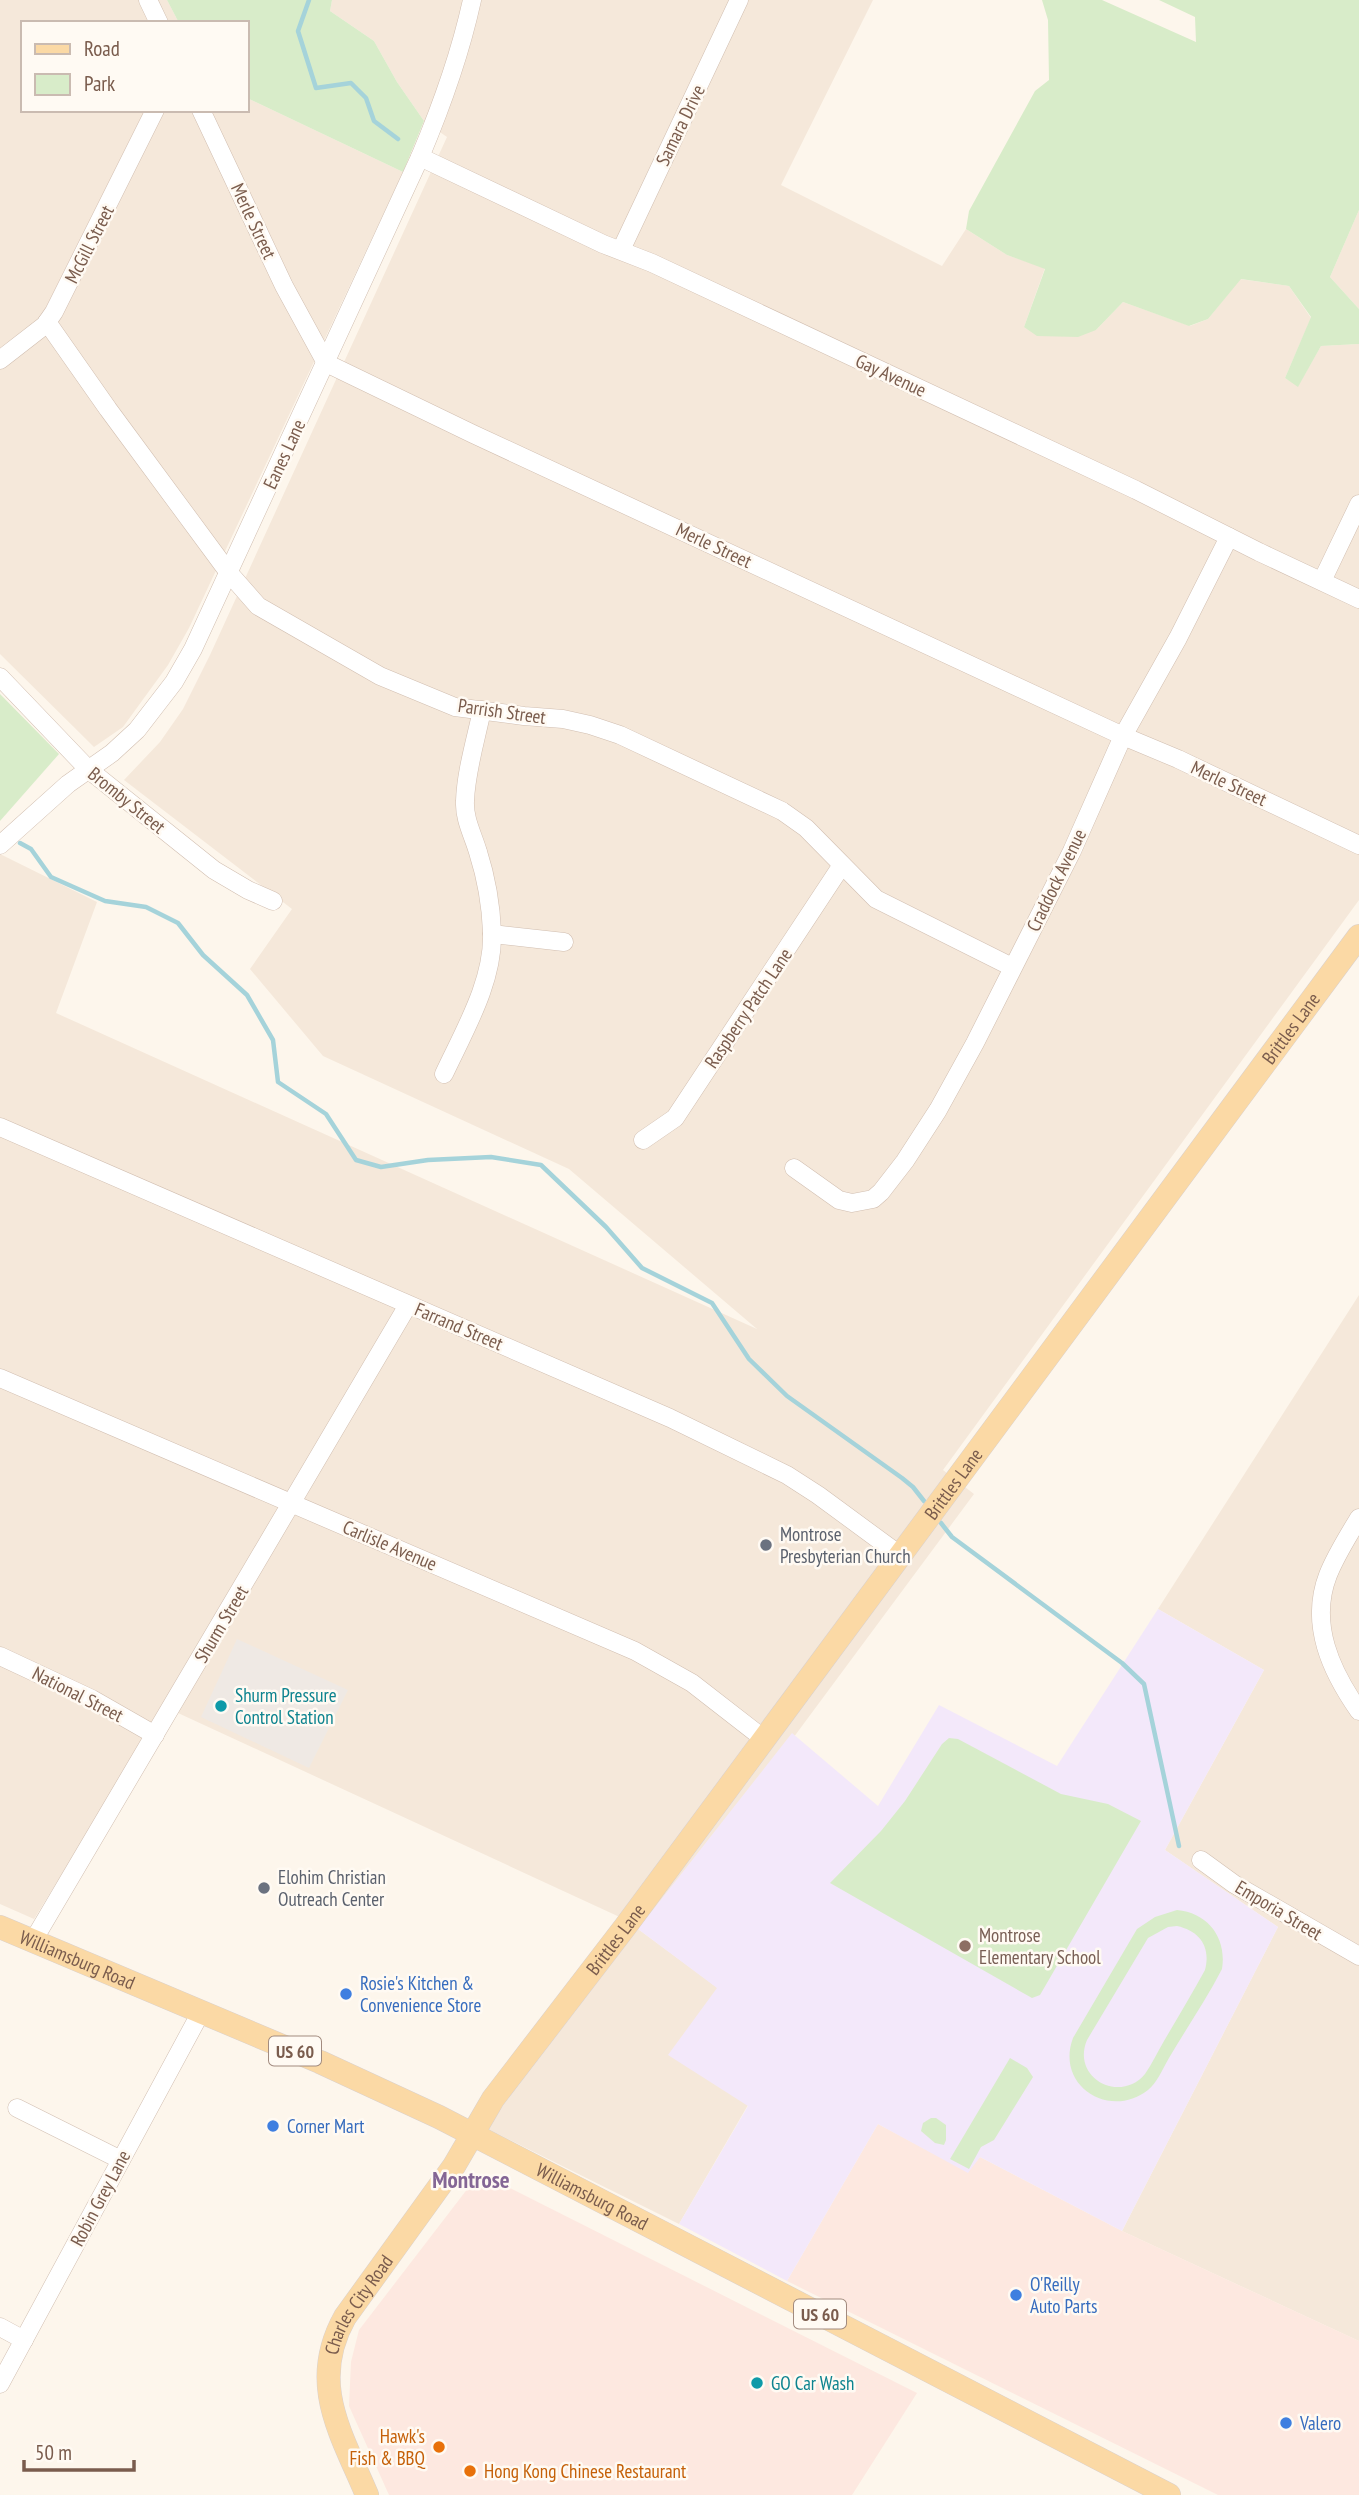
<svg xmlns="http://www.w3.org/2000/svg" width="1359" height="2495" font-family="'PT Sans Narrow',sans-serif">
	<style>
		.residential { fill: #f5e8da }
		.commercial { fill: #fde8e0 }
		.industrial { fill: #efe9e4 }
		.education { fill: #f3e8fa }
		.green { fill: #d8ecc9; fill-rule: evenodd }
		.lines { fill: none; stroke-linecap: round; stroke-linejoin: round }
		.stream { stroke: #a5d3da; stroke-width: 4.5 }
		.minor-casing { stroke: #d1beb0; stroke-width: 19 }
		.major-casing { stroke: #dad1cd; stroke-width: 24 }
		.minor { stroke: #fff; stroke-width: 18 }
		.major { stroke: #fbd9a5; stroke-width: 23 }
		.worship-dot { fill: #6b7280; stroke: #fffaf3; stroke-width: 2.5 }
		.culture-dot { fill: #0f9aa8; stroke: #fffaf3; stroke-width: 2.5 }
		.education-dot { fill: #8d6e63; stroke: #fffaf3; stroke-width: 2.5 }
		.shop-dot { fill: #3f7fe0; stroke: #fffaf3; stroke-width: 2.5 }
		.food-dot { fill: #e8710a; stroke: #fffaf3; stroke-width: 2.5 }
		.labels { text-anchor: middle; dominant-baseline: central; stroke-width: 5; stroke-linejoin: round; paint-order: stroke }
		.shield { fill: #fffaf3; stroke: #a28b7f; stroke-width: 2 }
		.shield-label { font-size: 18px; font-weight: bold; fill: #7a5c4d }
		.street-label { font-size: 19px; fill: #7a5c4d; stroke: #fffaf3 }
		.worship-label { font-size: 19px; fill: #5b616d; stroke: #fffaf3; text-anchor: start }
		.culture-label { font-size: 19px; fill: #0d838f; stroke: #fffaf3; text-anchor: start }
		.education-label { font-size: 19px; fill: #785e54; stroke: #fffaf3; text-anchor: start }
		.shop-label { font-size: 19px; fill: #366cbe; stroke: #fffaf3; text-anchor: start }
		.food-label { font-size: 19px; fill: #c56008; stroke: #fffaf3; text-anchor: end }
		.quarter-label { font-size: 23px; font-weight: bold; fill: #846695; stroke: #fffaf3 }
	</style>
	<rect width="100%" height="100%" fill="#fdf6ec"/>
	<!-- residential -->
	<g class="residential">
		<path d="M0,0H167L179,23H23V110H247V98L403,172L189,628L168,665L123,727L94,747L0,654Z"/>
		<path d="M332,0H873L781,185L942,266L966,229L1007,255L1045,268L1024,327L1096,330L1123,302L1190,326L1208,319L1240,279L1289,286L1311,318L1285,378L1298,386L1321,346L1359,344V900L943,1470L974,1494L650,1931L165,1707L34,1919L0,1904V854L97,902L56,1013L757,1329L569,1169L323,1056L250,969L292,909L124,780L160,742L183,709L210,655L447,137L424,121L397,82L374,41L330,11Z"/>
		<path d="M1359,210V309L1330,277Z"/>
		<path d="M1359,1295V2341L1122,2231L1278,1927L1165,1850L1264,1670L1158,1609Z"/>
		<path d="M638,1929L718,1988L748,2105L679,2224L486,2128Z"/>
	</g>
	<!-- commercial -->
	<g class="commercial">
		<path d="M878,2124L968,2172L980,2157L1122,2231L1359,2341V2495H1218L787,2281Z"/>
		<path d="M475,2179L494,2180L917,2393L852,2495H389L349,2406L351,2362L359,2330Z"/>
	</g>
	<!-- industrial -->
	<path class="industrial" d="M237,1639L348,1690L309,1768L201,1717Z"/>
	<!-- education -->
	<path class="education" d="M1158,1609L1264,1670L1165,1850L1278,1927L1122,2231L980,2157L968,2173L878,2124L787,2281L679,2224L748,2106L668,2055L717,1988L638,1929L792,1733L878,1806L939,1705L1057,1766Z"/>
	<!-- green -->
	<g class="green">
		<path d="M167,0H332L330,11L374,41L397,82L424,121L403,172L247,98V23H179Z"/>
		<path d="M1042,0H1102L1196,42L1195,17L1159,0H1359V210L1330,277L1359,309V344L1321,346L1298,387L1285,378L1311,317L1289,286L1241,279L1208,319L1189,326L1123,302L1096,330L1078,337L1037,336L1024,327L1045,269L1007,255L966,229L969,211L1035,91L1049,80L1048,20Z"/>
		<path d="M0,694L59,754L0,821Z"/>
		<path d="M949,1738L958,1739L1061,1794L1108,1804L1141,1821L1040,1995L1032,1998L830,1883L881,1831L905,1801L942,1744Z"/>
		<path d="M1177,1910C1209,1913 1227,1939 1222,1969C1206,2000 1186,2029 1169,2058C1163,2068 1157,2083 1148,2090C1110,2120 1055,2086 1073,2038L1137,1929L1155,1917ZM1177,1926C1200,1931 1211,1947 1205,1970C1192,1994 1178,2017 1164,2041C1158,2051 1152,2064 1145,2074C1120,2104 1071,2078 1087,2040L1148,1938L1168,1927Z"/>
		<path d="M1010,2058L1027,2068L1033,2077L994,2140L981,2147L969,2169L950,2159Z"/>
		<path d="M931,2118H936L946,2125V2140L944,2145L935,2143L921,2131L923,2123Z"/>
	</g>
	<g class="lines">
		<!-- stream -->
		<g class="stream">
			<path d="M309,0L298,31L316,88L351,83L366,98L374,121L398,139"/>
			<path d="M20,843L31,849L51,877L105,901L146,907L178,923L203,955L247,995L273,1040L278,1082L326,1114L356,1160L381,1167L428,1160L491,1157L541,1165L606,1227L642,1268L712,1303L749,1359L787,1396L902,1478L913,1487L924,1501"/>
			<path d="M941,1523L952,1537L1122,1663L1144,1684L1179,1846"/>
		</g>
		<defs>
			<g id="minor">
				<path d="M148,0L159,23"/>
				<path d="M201,110L284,286L326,363L473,434L1123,736L1178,759L1359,845"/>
				<path d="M420,157L603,244L652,263L1136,490L1259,552L1359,599"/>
				<path d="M621,250L739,0"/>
				<path d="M47,322L108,409L229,573L258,606L380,676L455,707L524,716L563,719L590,725L620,735L782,811L806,828L876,899L1012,967"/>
				<path d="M0,360L45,325L54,312L155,110"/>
				<path d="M1322,581L1359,504"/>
				<path d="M0,677L88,769L214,870L248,890L273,901"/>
				<path d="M0,845L68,784L112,753L137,730L174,682L193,649L420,157C442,105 460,55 472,0"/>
				<path d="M492,934L564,942"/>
				<path d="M444,1074C464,1031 494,981 492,932C491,906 486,877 478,852C473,835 464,819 465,801C466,771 476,739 482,710"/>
				<path d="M0,1127L670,1418L787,1475L818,1495L901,1556"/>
				<path d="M643,1140L675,1118L842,865"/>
				<path d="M794,1168L839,1200L852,1203L873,1199L881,1192L905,1161L938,1110L975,1043L1072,851L1123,736L1178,638L1229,537"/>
				<path d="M0,1378L635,1651L692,1683L764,1739"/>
				<path d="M1359,1518C1348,1536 1336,1555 1328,1575C1309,1624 1331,1671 1359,1711"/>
				<path d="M0,1656L92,1699L155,1735"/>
				<path d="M1201,1860L1234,1884L1359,1956"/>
				<path d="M33,1941L408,1305"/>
				<path d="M17,2108L121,2160"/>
				<path d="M0,2327L24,2340"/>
				<path d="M0,2384L201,2012"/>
			</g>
			<g id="major">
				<path id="s1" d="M0,1927L320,2062L439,2117L1169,2495"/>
				<path id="s2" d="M367,2495C341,2433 308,2383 345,2317L454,2166L493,2099L625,1927L1359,936"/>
			</g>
		</defs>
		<!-- minor casing -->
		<use href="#minor" class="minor-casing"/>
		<!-- major casing -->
		<use href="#major" class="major-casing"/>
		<!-- minor -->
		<use href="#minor" class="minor"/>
		<!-- major -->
		<use href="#major" class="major"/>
	</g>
	<!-- markers -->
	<g class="worship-dot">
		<circle cx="766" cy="1545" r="7"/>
		<circle cx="264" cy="1888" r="7"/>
	</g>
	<g class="culture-dot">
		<circle cx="221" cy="1706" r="7"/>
		<circle cx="757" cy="2383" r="7"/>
	</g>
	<circle class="education-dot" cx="965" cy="1946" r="7"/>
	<g class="shop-dot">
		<circle cx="346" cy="1994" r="7"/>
		<circle cx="273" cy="2126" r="7"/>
		<circle cx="1016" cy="2295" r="7"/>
		<circle cx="1286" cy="2423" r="7"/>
	</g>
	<g class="food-dot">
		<circle cx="439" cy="2447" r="7"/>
		<circle cx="470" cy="2471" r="7"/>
	</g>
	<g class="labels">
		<!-- shield labels -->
		<g class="shield">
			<rect x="269" y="2036.5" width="52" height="29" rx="5"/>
			<rect x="794" y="2299.5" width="52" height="29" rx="5"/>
		</g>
		<g class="shield-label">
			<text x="295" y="2051">US 60</text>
			<text x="820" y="2314">US 60</text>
		</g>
		<!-- street labels -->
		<g class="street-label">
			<text transform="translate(680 125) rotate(-64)">Samara Drive</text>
			<text transform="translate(254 221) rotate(65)">Merle Street</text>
			<text transform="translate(89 244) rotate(-63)">McGill Street</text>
			<text transform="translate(891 375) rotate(25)">Gay Avenue</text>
			<text transform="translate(284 454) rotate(-65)">Eanes Lane</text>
			<text transform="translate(714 545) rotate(25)">Merle Street</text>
			<text transform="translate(502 711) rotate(8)">Parrish Street</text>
			<text transform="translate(1229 783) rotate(25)">Merle Street</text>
			<text transform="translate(127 800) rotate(39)">Bromby Street</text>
			<text transform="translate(1056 880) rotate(-64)">Craddock Avenue</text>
			<text transform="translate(748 1008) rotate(-56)">Raspberry Patch Lane</text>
			<text stroke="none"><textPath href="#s2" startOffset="1787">Brittles Lane</textPath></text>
			<text transform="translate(459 1326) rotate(23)">Farrand Street</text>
			<text stroke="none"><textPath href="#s2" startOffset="1220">Brittles Lane</textPath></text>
			<text transform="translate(390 1545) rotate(23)">Carlisle Avenue</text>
			<text transform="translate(221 1624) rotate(-59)">Shurm Street</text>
			<text transform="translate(78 1694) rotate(27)">National Street</text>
			<text transform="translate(1279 1910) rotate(31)">Emporia Street</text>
			<text stroke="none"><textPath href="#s2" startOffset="653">Brittles Lane</textPath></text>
			<text stroke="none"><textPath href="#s1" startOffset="84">Williamsburg Road</textPath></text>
			<text stroke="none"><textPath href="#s1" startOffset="651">Williamsburg Road</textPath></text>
			<text transform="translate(100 2198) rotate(-62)">Robin Grey Lane</text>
			<text stroke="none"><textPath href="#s2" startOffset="205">Charles City Road</textPath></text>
		</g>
		<!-- worship labels -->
		<g class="worship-label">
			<text x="780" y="1534">Montrose<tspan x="780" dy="22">Presbyterian Church</tspan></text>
			<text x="278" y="1877">Elohim Christian<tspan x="278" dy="22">Outreach Center</tspan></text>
		</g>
		<!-- culture labels -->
		<g class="culture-label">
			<text x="235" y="1695">Shurm Pressure<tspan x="235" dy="22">Control Station</tspan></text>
			<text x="771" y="2383">GO Car Wash</text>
		</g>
		<!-- education labels -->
		<g class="education-label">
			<text x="979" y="1935">Montrose<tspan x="979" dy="22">Elementary School</tspan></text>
		</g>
		<!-- shop labels -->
		<g class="shop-label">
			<text x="360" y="1983">Rosie's Kitchen &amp;<tspan x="360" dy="22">Convenience Store</tspan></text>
			<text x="287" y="2126">Corner Mart</text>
			<text x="1030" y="2284">O'Reilly<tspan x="1030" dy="22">Auto Parts</tspan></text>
			<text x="1300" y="2423">Valero</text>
		</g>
		<!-- food labels -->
		<g class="food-label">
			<text x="425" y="2436">Hawk's<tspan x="425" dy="22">Fish &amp; BBQ</tspan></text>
			<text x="484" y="2471" text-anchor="start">Hong Kong Chinese Restaurant</text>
		</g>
		<!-- quarter labels -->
		<g class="quarter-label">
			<text x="471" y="2179">Montrose</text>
		</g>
	</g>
	<!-- legend -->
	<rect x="21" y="21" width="228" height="91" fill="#fffaf3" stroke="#cabbb1" stroke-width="2"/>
	<rect x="35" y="44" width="35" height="10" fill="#fbd9a5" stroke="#cabbb1" stroke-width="2"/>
	<text x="84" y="56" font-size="21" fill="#7a5c4d">Road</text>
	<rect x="35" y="74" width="35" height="21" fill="#d8ecc9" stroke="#cabbb1" stroke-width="2"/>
	<text x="84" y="91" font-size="21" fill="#7a5c4d">Park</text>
	<!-- scale -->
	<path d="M24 2460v10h110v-10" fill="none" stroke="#7a5c4d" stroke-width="3.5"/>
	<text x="35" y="2460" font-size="21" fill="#7a5c4d" stroke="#fffaf3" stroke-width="5" paint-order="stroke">50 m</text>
</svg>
